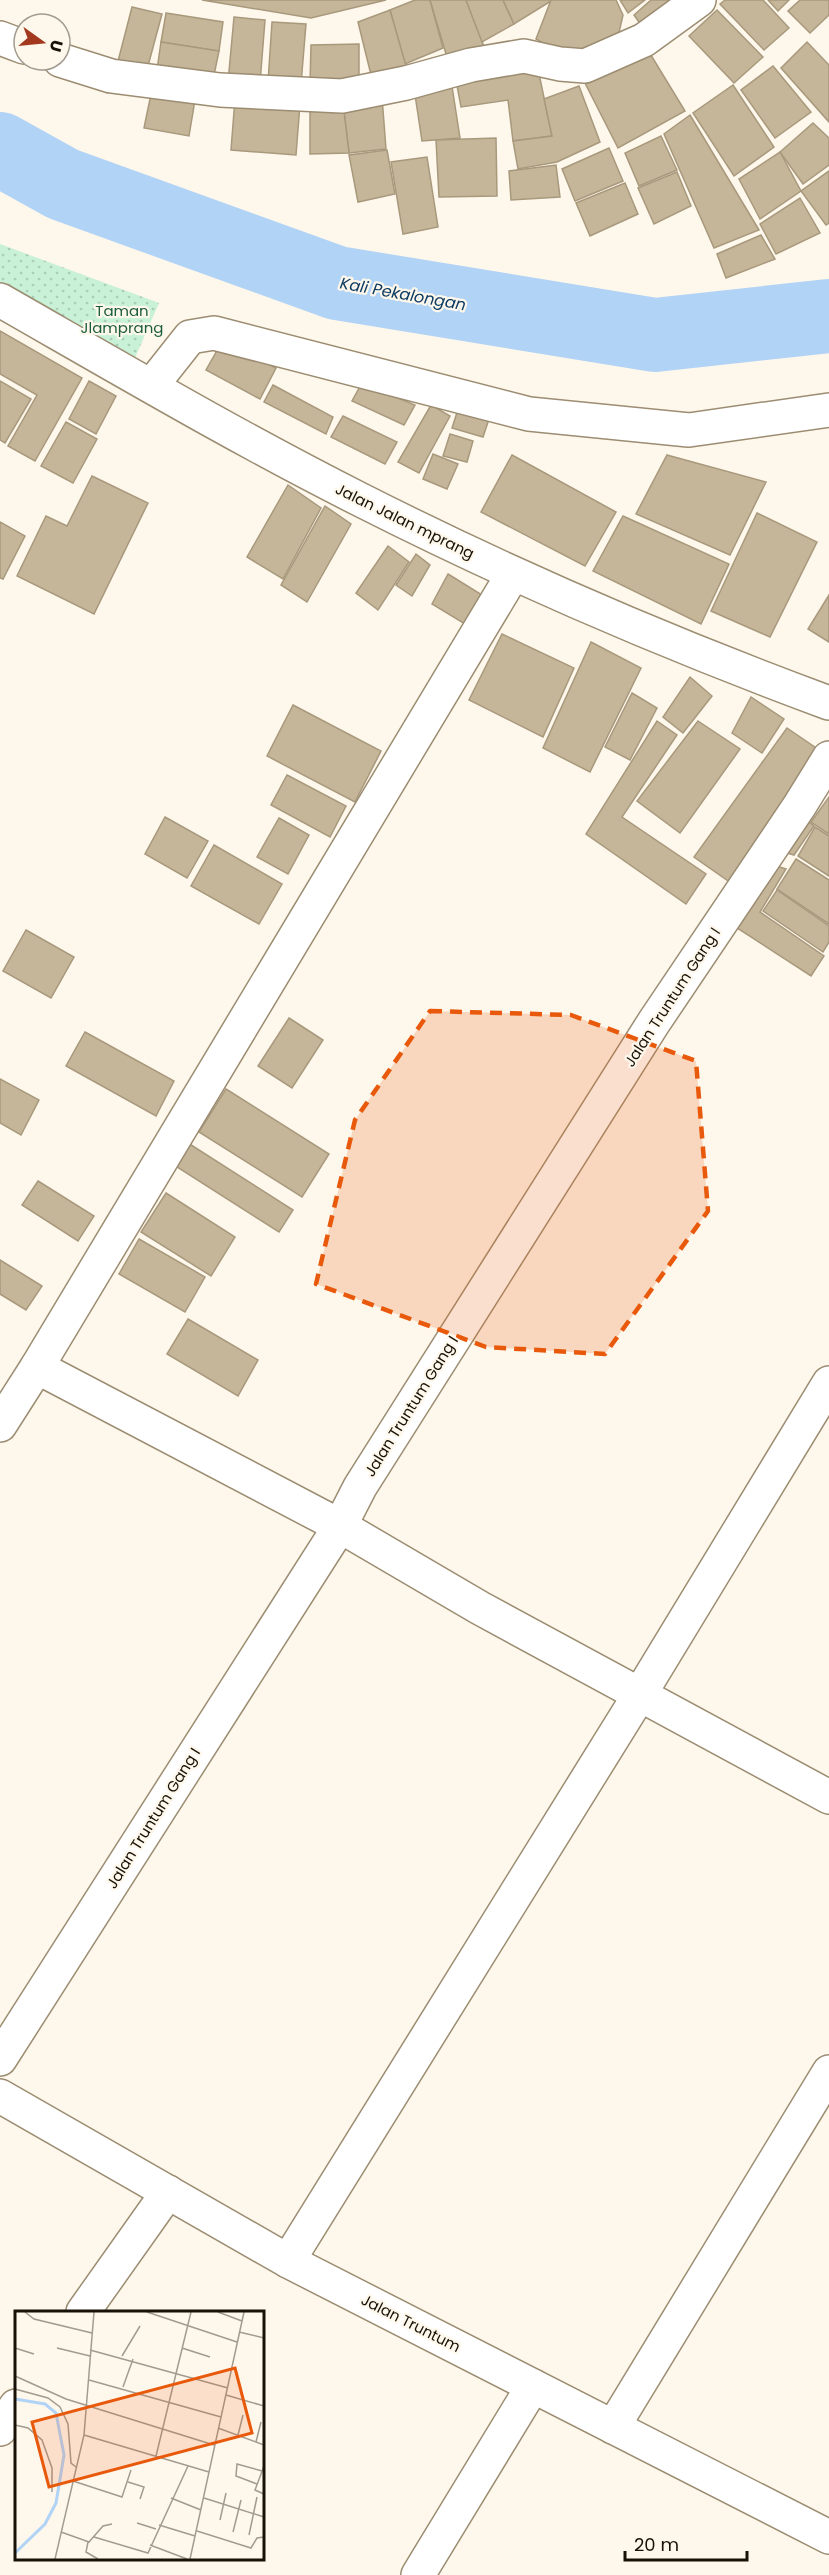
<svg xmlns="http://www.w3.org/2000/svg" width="829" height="2575" font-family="Poppins,sans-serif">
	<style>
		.grass { fill: url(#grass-dots) }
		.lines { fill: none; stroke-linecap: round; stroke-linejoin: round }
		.river { stroke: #b1d3f6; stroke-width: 74 }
		.building { fill: #c5b699; stroke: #a8997d; stroke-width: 1.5 }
		.minor-casing { stroke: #9c8d72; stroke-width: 36 }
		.tertiary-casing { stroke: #9c8d72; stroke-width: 36 }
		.minor { stroke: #fff; stroke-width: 33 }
		.tertiary { stroke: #fff; stroke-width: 33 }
		.marked { fill: #e8590c; fill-opacity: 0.2; stroke: #e8590c; stroke-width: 4.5; stroke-dasharray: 12 8; stroke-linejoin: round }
		.labels { text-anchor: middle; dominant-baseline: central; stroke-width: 4.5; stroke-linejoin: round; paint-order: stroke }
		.park-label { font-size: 15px; fill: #1b5c3c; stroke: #fef7eb }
		.street-label { font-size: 15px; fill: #171107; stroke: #fef7eb }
		.water-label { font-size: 16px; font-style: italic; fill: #0c3b63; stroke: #fef7eb }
		.inset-river { fill: none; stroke: #b1d3f6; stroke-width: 3 }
		.inset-road { fill: none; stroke: #a29b90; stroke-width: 1.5 }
		.view { fill: #e8590c; fill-opacity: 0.15; stroke: #e8590c; stroke-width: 3 }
		.inset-edge { fill: none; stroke: #171107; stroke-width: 3 }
	</style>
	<defs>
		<pattern id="grass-dots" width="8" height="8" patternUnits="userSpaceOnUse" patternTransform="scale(1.5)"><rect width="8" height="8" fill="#c8f1d7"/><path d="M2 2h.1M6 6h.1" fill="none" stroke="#abceb7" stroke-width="1.8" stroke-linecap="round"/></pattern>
	</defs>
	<rect width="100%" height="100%" fill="#fef7eb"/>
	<!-- grass -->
	<path class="grass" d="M0,244L159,303L135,358L0,282Z"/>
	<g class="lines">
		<!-- river -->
		<path class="river" d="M0,149L63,184L337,283L655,335L829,316"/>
	</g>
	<!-- building -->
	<g class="building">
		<path d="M202,0H386L311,18Z"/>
		<path d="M415,0H430L443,48L405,64L390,10Z"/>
		<path d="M430,0H466L485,49L449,64Z"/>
		<path d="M466,0H503L514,24L482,42Z"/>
		<path d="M503,0H550L551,1L514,24Z"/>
		<path d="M551,0H616L623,15L615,50L573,61L536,39Z"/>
		<path d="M620,0H645L628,13Z"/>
		<path d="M651,0H692L647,33L634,15Z"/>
		<path d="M725,0H763L789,28L764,50L720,4Z"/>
		<path d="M768,0H789L778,11Z"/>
		<path d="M800,0H829V15L810,33L788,11Z"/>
		<path d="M132,7L162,14L145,77L116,69Z"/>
		<path d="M390,10L408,73L373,83L358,22Z"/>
		<path d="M717,10L763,57L734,83L689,36Z"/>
		<path d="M166,13L223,22L219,51L161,42Z"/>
		<path d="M234,17L265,20L260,83L228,82Z"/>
		<path d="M272,22L306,24L301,84L268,82Z"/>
		<path d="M161,42L219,51L213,80L157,70Z"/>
		<path d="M807,42L829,65V122L781,68Z"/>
		<path d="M359,44V84H310L311,45Z"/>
		<path d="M646,47L685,111L618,148L584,81Z"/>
		<path d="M537,64L552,136L513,141L508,100L461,107L456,80Z"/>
		<path d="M773,66L811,112L775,138L741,90Z"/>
		<path d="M451,80L460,138L422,141L414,88Z"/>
		<path d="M733,85L774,147L734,176L693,113Z"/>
		<path d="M579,86L600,142L557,162L518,169L513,141L552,136L544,99Z"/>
		<path d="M151,94L195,100L189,136L144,128Z"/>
		<path d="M382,97L386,149L349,153L343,103Z"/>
		<path d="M235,99L300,104L296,155L231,150Z"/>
		<path d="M310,102L343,103L349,153L310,154Z"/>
		<path d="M690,115L759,230L714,248L664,134Z"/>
		<path d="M813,123L829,138V165L803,184L780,152Z"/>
		<path d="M661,136L677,170L639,186L625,153Z"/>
		<path d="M496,138L497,196L439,197L436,140Z"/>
		<path d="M609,148L623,181L575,201L562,169Z"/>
		<path d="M387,150L395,194L358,202L349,155Z"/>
		<path d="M780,152L801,191L760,219L739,179Z"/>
		<path d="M427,157L438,227L403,234L391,162Z"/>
		<path d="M556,165L560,197L511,200L509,171Z"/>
		<path d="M829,171V223L826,225L801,191Z"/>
		<path d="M677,172L691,206L654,224L638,188Z"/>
		<path d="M625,183L638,214L590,236L576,203Z"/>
		<path d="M800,198L820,233L776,254L760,224Z"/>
		<path d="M761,235L775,259L726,278L717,254Z"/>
		<path d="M0,331L82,378L35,461L8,446L37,395L0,374Z"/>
		<path d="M223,340L276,368L260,399L206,370Z"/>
		<path d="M0,381L31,399L5,443L0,440Z"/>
		<path d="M89,381L116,396L96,434L69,419Z"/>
		<path d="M362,383L415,405L404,425L352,401Z"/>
		<path d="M273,385L333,417L326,434L264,402Z"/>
		<path d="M462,397L493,407L483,437L452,428Z"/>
		<path d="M431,405L450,416L419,473L398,462Z"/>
		<path d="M343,416L397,442L385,464L331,437Z"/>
		<path d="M66,422L97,439L73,483L41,466Z"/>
		<path d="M450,434L473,441L467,462L443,456Z"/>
		<path d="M433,454L458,464L447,489L423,479Z"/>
		<path d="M512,455L616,512L585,566L481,512Z"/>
		<path d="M667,455L766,482L730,555L636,514Z"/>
		<path d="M92,476L148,503L94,614L17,576L46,516L67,526Z"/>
		<path d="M288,485L321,508L283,579L247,557Z"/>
		<path d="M325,506L351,524L307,602L281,585Z"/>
		<path d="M757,513L817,542L770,637L711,611Z"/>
		<path d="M623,516L729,564L701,624L593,571Z"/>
		<path d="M0,522L25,536L3,579L0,578Z"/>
		<path d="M388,546L409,562L378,610L356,593Z"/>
		<path d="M416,554L430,565L412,596L396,585Z"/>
		<path d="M448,574L482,595L465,624L432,604Z"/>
		<path d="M829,595V642L808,629Z"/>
		<path d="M502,634L574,668L543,737L469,700Z"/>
		<path d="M591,642L641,668L590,772L543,748Z"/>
		<path d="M690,677L712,696L683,733L663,717Z"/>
		<path d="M632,693L657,708L630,760L605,747Z"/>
		<path d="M751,697L784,719L762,753L732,733Z"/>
		<path d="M293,705L381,751L355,802L267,756Z"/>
		<path d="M657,721L677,735L622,817L706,874L686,904L586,834Z"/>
		<path d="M698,721L740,749L680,833L637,801Z"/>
		<path d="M787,728L822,752L731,883L694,857Z"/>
		<path d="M287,775L346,806L330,837L271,805Z"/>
		<path d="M829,797V834L811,822Z"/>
		<path d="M812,800L820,804L809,822L814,826L794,855L778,850Z"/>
		<path d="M165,817L208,841L187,878L145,854Z"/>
		<path d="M279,818L309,835L288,874L257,857Z"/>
		<path d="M815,827L829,836V876L798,856Z"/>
		<path d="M214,845L282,884L259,924L191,886Z"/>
		<path d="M796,859L829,880V924L777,889Z"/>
		<path d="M767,863L786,869L760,912L824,956L811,976L731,924Z"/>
		<path d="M777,890L829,926V942L823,952L763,911Z"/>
		<path d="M26,930L74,957L51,998L3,971Z"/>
		<path d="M289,1018L323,1040L292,1088L258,1066Z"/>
		<path d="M85,1032L174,1081L156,1116L66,1066Z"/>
		<path d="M0,1079L39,1100L21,1135L0,1123Z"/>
		<path d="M226,1089L329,1154L302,1197L199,1132Z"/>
		<path d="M188,1143L293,1210L279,1232L174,1165Z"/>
		<path d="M38,1181L94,1216L78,1241L22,1205Z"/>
		<path d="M166,1193L235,1237L211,1276L141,1232Z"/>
		<path d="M139,1239L205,1277L185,1312L119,1274Z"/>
		<path d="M0,1260L42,1286L26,1310L0,1294Z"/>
		<path d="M188,1319L258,1360L238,1396L167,1354Z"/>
	</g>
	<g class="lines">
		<defs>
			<g id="minor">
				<path d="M0,38L24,47"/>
				<path d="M60,60L111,76L220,90L342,96L406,83L471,65L524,56L560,64L585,66L644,40L699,0"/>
				<path d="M152,385L190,337L214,333L529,414L689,430L829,410"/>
				<path d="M37,1367L340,1526L480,1608L829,1797"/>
				<path d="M0,1425L37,1367L513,574"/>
				<path d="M0,2059L340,1526L360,1487L654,1022L800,805L829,758"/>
				<path d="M288,2261L640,1694L829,1383"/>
				<path d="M83,2312L168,2192"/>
				<path d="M613,2427L829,2072"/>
				<path d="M0,2429L16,2406"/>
				<path d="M418,2575L533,2386"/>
			</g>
			<g id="tertiary">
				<path d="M0,300C119,368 238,438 361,500C513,577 669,644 829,703"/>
				<path d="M0,2096L288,2261L829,2537"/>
			</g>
		</defs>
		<!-- minor casing -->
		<use href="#minor" class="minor-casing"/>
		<!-- tertiary casing -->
		<use href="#tertiary" class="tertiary-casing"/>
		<!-- minor -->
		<use href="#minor" class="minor"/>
		<!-- tertiary -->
		<use href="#tertiary" class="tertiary"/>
	</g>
	<!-- marked area -->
	<path class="marked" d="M430,1011L571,1015L696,1061L708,1211L605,1354L486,1347L316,1284L355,1120Z"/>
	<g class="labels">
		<!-- park labels -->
		<g class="park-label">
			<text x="122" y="310">Taman<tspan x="122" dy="17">Jlamprang</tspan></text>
		</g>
		<!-- street labels -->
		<g class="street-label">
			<text transform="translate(405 521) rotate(26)">Jalan Jalan mprang</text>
			<text transform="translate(672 997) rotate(-57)">Jalan Truntum Gang I</text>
			<text transform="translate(411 1406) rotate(-58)">Jalan Truntum Gang I</text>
			<text transform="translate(153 1818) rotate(-58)">Jalan Truntum Gang I</text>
			<text transform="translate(411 2323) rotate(27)">Jalan Truntum</text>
		</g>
		<!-- water labels -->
		<g class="water-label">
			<text transform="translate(403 294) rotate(10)">Kali Pekalongan</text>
		</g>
	</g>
	<!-- overview -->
	<g transform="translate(15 2311)">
		<rect width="249" height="249" fill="#fef7eb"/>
		<path class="inset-river" d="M0,88L30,93L41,102L49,144L41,192L30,213L0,242"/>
		<path class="inset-road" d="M10,1L19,8L77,22M132,1L222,31M203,1L227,10M224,21L249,27M0,37L19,43M42,37L75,45M167,37L195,46M75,39L213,77M107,45L125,15M0,65L51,88L199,134M74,69L206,106M108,76L118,48M0,78L33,87L45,96L53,113L56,152L61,156M211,84L249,95M0,114L13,117L27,129L37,157V181M203,117L249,134M69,124L194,161M223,124L228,104M241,131L246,111M141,145L176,1M249,155L240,179L249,183M58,170L107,186L116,159M113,171L129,176L125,188M242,173L221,165L222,153L247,160M156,187L186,199M189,187L249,206M205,209L211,182M122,212L141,218M144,214L180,225M182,220L236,237L242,227L249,226M46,221L74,231L88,215L97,213M218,221L226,189M234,224L242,186M79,226L133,242L173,155M73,231L71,241L83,248M135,234L172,248M40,248L69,124L79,1M175,248L229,1"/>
		<path class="view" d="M220,57L237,122L34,176L17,111Z"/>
		<rect width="249" height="249" class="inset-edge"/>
	</g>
	<!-- north arrow -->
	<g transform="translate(42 42) rotate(105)"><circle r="28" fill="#fef7eb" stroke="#a29b90" stroke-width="1.5"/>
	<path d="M0-4.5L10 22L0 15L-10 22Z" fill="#a2391f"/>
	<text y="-9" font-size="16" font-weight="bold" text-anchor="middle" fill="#171107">U</text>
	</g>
	<!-- scale -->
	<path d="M625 2551v9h122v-9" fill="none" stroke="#171107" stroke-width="3"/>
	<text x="634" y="2551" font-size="18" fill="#171107" stroke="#fef7eb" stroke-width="4.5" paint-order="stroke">20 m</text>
</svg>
